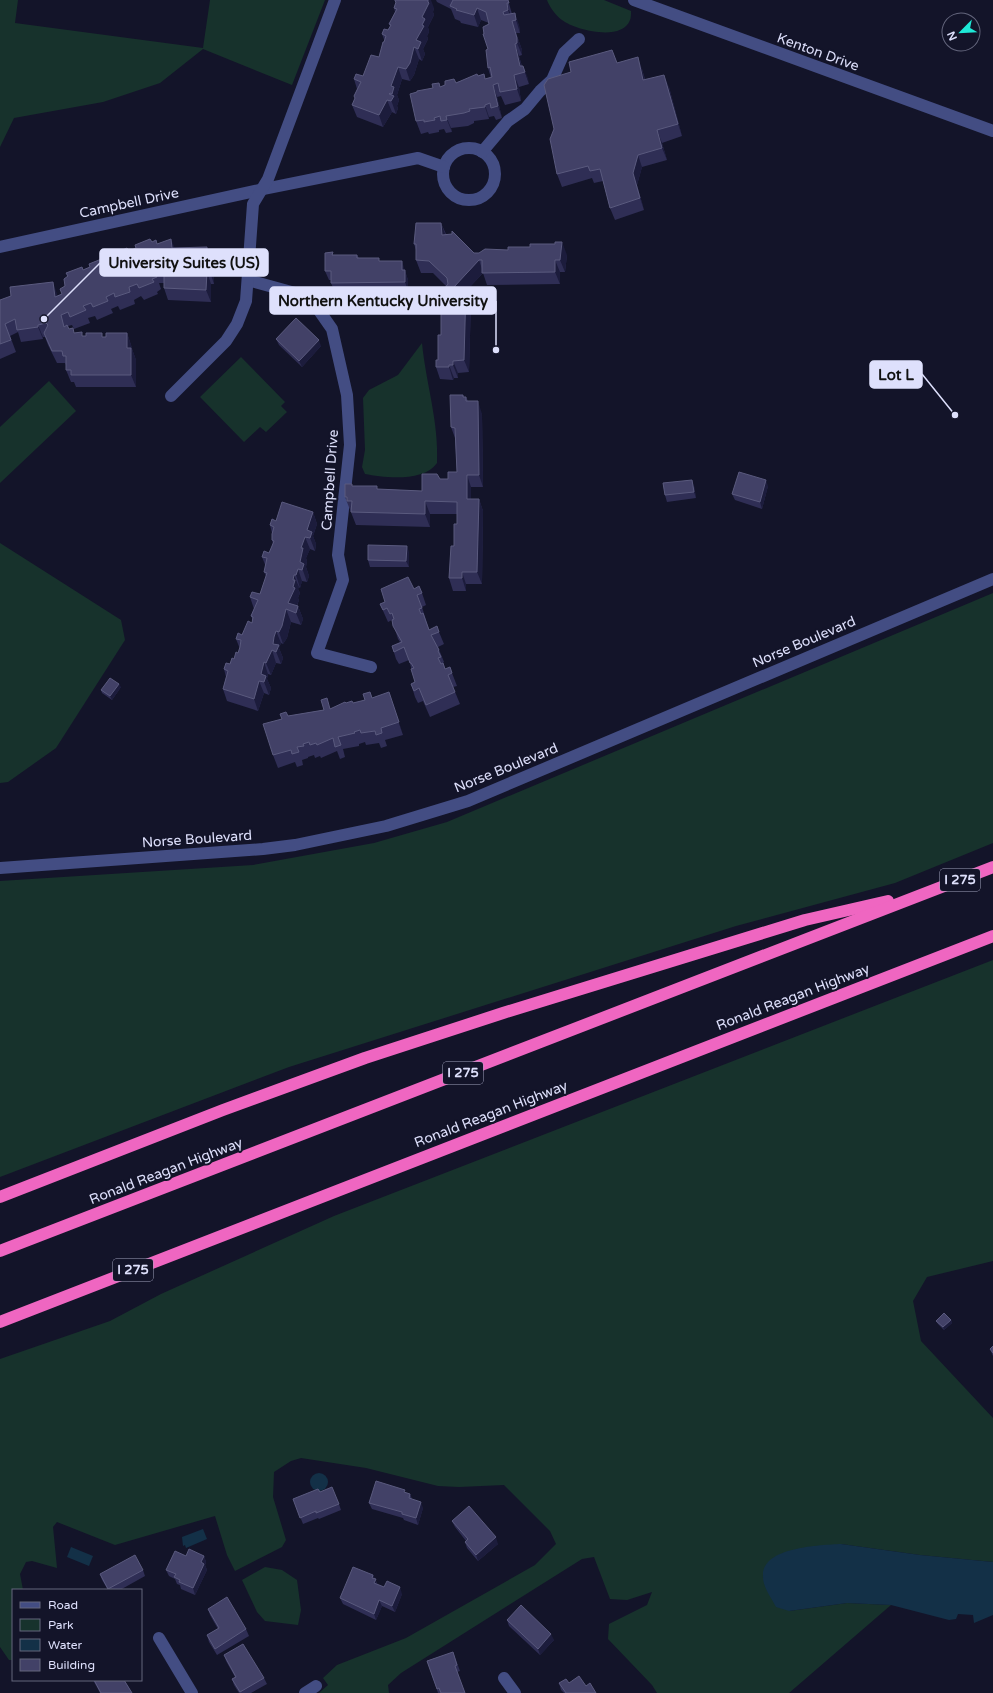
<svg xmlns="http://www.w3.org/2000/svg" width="993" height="1693" font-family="'Varela Round',sans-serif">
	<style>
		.green { fill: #17322c }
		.water { fill: #133047 }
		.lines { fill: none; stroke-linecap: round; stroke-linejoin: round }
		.minor { stroke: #434d83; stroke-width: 12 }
		.highway { stroke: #ef66c1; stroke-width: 12 }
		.wall { fill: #2f2e55 }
		.shaded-wall { fill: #1c1c3c }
		.building { fill: #424167; stroke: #5a5a7e }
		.labels { text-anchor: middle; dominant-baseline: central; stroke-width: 4; stroke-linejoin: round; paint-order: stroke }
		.shield { fill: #131429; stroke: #a1a3bd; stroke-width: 1 }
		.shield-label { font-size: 13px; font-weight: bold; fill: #dee0fc }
		.street-label { font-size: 14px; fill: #dee0fc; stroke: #131429 }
		.leader { fill: none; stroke: #dee0fc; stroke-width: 1.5 }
		.callout-dot { fill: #dee0fc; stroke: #131429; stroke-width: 1.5 }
		.callout { fill: #dee0fc; stroke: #dee0fc; stroke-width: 1.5 }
		.callout-label { font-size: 15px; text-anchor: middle; font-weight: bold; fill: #111 }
	</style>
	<rect width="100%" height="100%" fill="#131429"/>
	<!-- green -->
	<g class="green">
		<path d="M0,0H18L15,23L203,48L210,0H325L292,85L203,49L160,83L103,102L14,118L0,147Z"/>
		<path d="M547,0H604L631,11C631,14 631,18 630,20C622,42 575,30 562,20C556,16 549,6 547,0Z"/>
		<path d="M422,343C426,384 439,422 437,463C424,482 385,478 365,474L362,467L365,450L363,398L369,390L398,375Z"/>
		<path d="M241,357L285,402L281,406L287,412L266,432L260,427L244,442L200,397Z"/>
		<path d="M49,381L76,411L0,483V427Z"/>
		<path d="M0,543L121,620L125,640L56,748L8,782L0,783Z"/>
		<path d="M993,593V843L895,883L736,926L289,1067L0,1177V881L253,865L374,843L447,822Z"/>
		<path d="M993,960V1261L927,1277L913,1301L921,1341L993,1418V1562L920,1555L841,1544L789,1611L847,1603L891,1605L789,1693H657L652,1685L608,1639L609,1624L647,1605L652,1592L627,1600L610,1599L594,1557L582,1559L401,1673L388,1685L389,1693H319L328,1685L323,1678L337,1665L406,1638L535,1565L556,1544L550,1531L504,1485L459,1487L438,1486L366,1468L301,1458L291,1461L274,1472L273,1497L286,1540L282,1547L235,1571L227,1555L215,1516L115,1545L57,1522L53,1527L57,1568L32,1561L26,1562L20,1574L23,1590H13V1660H9L0,1647V1359L110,1321L161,1294L334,1216Z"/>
		<path d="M265,1567L282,1570L297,1580L301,1610L298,1625L265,1621L257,1612L242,1580Z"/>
	</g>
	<!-- water -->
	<g class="water">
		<circle cx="319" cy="1482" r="9"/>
		<path d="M203,1529L207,1539L186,1548L185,1545L183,1546L182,1537Z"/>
		<path d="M841,1544L920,1555L993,1562V1615L974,1623L973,1615L958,1614L956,1619L949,1620L891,1605L847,1603L789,1611L776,1607C771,1597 762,1586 763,1575C763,1547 820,1545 841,1544Z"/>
		<path d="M71,1547L93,1556L89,1566L67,1557Z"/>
	</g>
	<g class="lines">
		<!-- minor -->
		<g class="minor">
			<path d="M634,0L993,131"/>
			<circle cx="469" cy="174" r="26"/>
			<path d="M482,152L508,121L525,109L540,91L552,80L564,53L579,39"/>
			<path d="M0,247L264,189L418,158L444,167"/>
			<path d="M248,280L295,293L318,309L332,329L347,395L350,445L338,555L343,580L317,653L371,667"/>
			<path d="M171,396L226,341L237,324L246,301L253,204L268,179L335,0"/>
			<path d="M0,868L263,849L295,845L386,826L468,801L993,579"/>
			<path d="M159,1638L192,1693"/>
			<path d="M504,1678L515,1693"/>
			<path d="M305,1693L316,1686"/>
		</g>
		<!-- highway -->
		<g class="highway">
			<path d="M0,1197L223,1110L365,1058L503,1013L805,920L888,901"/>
			<path d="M0,1251L993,867"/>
			<path d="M0,1322L993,936"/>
		</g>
	</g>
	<!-- wall -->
	<g class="wall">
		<path d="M436,0H508L512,14L519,25L520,33H516L522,50V55L519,56L522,66H523L529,84L519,87L521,101L505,105L501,96L497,97L502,118L496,120L494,116L489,117V119L474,121V123L468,126L451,128L452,132L446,133L444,129L439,130V132L429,134L428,132L421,134L416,121L440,87L484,74L485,79L491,78L488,68V49L484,34L489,24V23L481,20L478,27L461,23L460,21L455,19L451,9L437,2Z"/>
		<path d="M395,1L434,8L433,12L434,15L428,27L429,32L427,36L428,39L423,49L425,54L422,61L419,59L414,75L410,81L402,79L397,95L399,100L397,106L398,108L396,114L392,112L383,127L357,117L352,105L355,99L354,96L357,89L354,79L363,76L379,57L385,42L382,34L388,30L390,26L389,24L395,12L394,8L396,3Z"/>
		<path d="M617,63L642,69L645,79L669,87L682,136L662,143L667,160L642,167L637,185L644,210L615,220L610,208L603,181L594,183L592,178L562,187L557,174L554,129Z"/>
		<path d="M441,223L446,234L474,253L567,255L565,272H560V284L487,285L483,273L467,290L471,300L469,372L458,373V378H454L453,380L440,379L436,367L438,360L446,286L433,273H421L416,260V250L414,244Z"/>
		<path d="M152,242L157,244L175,248L207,247L212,260L211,270L214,278V284H211V302L168,300L164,288V283H159L161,289L157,292L158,294L144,300L141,296L134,300L135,304L120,310L118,306L111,309L113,313L97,320L95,316L88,318L90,323L74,329L72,325L68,326L69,329L74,333L83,336L104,337L127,333L131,345L132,349L136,360V387H76L74,382H71L66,370V365L65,363H57L48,345L45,337H43V339L21,342L18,332L10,336L16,352L0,359V300L57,294V296L62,294L65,286L67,276L66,273L83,270L90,267L89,264L106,261Z"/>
		<path d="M333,252V255H357L359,258L380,261L405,271L408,280V291L335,292L331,283V280H329L325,271Z"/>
		<path d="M276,339L321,346L302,367L279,345Z"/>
		<path d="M463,395L464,397H466L468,401L482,414L483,487H471V499H479L483,511L482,584H466V591H453L449,578L457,524V514H430V527L356,525L345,497L353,486L379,489L422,491L440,479H448L457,472L455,438L451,427Z"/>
		<path d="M694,486L696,498L667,502L665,495Z"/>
		<path d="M768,486L762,509L735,500L732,494Z"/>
		<path d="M313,512L317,524L313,536L316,544L315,551L310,549L306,558L307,561L306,567L309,576L307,582L302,581L300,588L299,587L298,589L300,593L298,598L299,600L297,606H298L303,619L301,625L291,622L287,638L283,644L281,643L279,648L283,658L281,664L276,663L271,675L268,674L267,679L271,688L269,695L264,693L258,711L227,701L223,689L226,677L224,669L230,664L238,653L240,649L236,639L242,635L252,623L253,620L251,616L254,609L250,597L260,594L266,576L264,572L266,567L262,557L269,553L273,544L272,540V533L270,525L276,521Z"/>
		<path d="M409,552V567H370L368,560Z"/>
		<path d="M422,593L426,605L422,607L426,620L429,629L439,632L444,644L438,647L444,662L443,663L445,669L452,673L457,686L453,687L460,704L430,717L423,701L418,703L415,697L411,684L415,682L409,660L399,664L396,659L392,646L400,642L398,639L392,620L388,622L380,604Z"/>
		<path d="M121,687L112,700L102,693L101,690Z"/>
		<path d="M370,692L372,698L393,705L403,735L385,740L387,746L381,748L379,743L366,745L365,742L359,744V746L343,749L345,757L340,759L337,751L321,758L320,756L315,758L314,755L308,757V758L302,760L303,765L297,767L295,762L278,768L273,755L288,716L330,709L346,703H353L365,700Z"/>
		<path d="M951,1320L952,1323L944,1330L938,1324L936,1321Z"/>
		<path d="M993,1346V1356L990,1349Z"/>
		<path d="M320,1492L339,1504L341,1510L319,1519L318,1518L303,1524L293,1499Z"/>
		<path d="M406,1493L410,1494L412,1499L423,1508L418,1525L404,1520L403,1518L372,1509L369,1503Z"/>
		<path d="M452,1521L498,1544L478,1561L467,1548L465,1542L466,1541L455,1527Z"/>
		<path d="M204,1556L206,1562L205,1565L207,1570L195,1595L181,1589L180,1585L177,1584L175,1579L169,1576L166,1570Z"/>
		<path d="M143,1570L145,1576L120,1590H108L102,1580L100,1574Z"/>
		<path d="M373,1575L378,1585L402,1594L395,1612L382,1606L376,1620L343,1604L340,1598Z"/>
		<path d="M208,1609L246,1629L249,1636L217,1655L209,1642L207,1635L218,1629L210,1615Z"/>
		<path d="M507,1620L554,1640L540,1655L509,1626Z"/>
		<path d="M453,1652L460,1671L457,1672L465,1693H438L427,1661Z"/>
		<path d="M224,1655L264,1678L267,1684L251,1693H239L234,1685L232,1679L235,1677L226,1661Z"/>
		<path d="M93,1680H124L132,1693H100Z"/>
		<path d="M559,1683H569L586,1686L596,1693H564L561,1690Z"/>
	</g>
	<!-- shaded-wall -->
	<g class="shaded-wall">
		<path d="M426,0H431L434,8L433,12L434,15L428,27L429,32L427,36L428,39L423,49L425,54L422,61L418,49L416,40L422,25V17Z"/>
		<path d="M507,3L511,16L512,21L508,10Z"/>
		<path d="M477,8L481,20L478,27L474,15Z"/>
		<path d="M515,13L519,25L520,33L516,20Z"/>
		<path d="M512,21L522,50V55L517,43Z"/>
		<path d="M515,44L519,56L523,72L520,66Z"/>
		<path d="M414,47L419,59L414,75L410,81L406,69Z"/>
		<path d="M638,57L642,69L648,92L643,80Z"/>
		<path d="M523,66L528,78L529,84Z"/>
		<path d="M398,67L402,79L397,95L399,100L397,106L398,108L396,114L389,94L390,93L392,100L393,97L391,86Z"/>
		<path d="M514,75L519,87L521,101L517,89Z"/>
		<path d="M664,75L669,87L682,136L678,124Z"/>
		<path d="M493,85L497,97L502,118L498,106Z"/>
		<path d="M387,100L392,112L383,127L379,115Z"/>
		<path d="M485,105L489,117V119L485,107Z"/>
		<path d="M446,116L451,128L452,132L447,120Z"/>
		<path d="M657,130L662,143L667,160L662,148Z"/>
		<path d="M638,155L642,167L637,185L644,210L640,198L633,173Z"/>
		<path d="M441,223L446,236L442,235Z"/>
		<path d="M171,239L176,251L172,248Z"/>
		<path d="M562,242L567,255L565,272L560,260Z"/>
		<path d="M207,247L212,260L211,270L214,278V284L210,272L206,265Z"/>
		<path d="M479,260L483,272L482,273H483L467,290L471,300L469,372L464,360L454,287Z"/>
		<path d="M555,260L560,272V284L555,272Z"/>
		<path d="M402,261L408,280V291L405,282L402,270Z"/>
		<path d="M207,272L211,284V302L206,290Z"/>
		<path d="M53,282L57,294L59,309L55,297Z"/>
		<path d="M38,325L43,337V339L38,327Z"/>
		<path d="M127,333L131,345L132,349L136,360V387L131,375L127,348Z"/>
		<path d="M319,340L321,346L302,367L299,361Z"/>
		<path d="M453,361L458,373V378L453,365Z"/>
		<path d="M449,365L454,378L453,380L449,367Z"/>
		<path d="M478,401L482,414L483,487L479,475Z"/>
		<path d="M467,475L471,487V511L467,499Z"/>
		<path d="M692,480L694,486L696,498L694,492Z"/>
		<path d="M766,480L768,486L762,509L760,502Z"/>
		<path d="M479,499L483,511L482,584L477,572Z"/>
		<path d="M425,501L430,514V527L425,514Z"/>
		<path d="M313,512L317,524L313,536L316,544L315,551L307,530Z"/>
		<path d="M305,537L310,549L306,558L307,561L306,567L309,576L307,582L300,562L301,548Z"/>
		<path d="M407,546L409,552V567L406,561Z"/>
		<path d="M298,569L302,581L300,588L296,575Z"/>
		<path d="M462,572L466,584V591L462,578Z"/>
		<path d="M294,575L299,587L298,589L300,593L298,598L299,600L294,612L288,603L293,587V580Z"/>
		<path d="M298,606L303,619L301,625L296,613Z"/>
		<path d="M286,609L291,622L287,638L283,644L279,632Z"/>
		<path d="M276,631L281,643L279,648L283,658L281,664L273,644L274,637Z"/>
		<path d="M272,650L276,663L271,675L266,663Z"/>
		<path d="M264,662L268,674L267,679L271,688L269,695L261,674Z"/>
		<path d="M259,681L264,693L258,711L254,699Z"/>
		<path d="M119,684L121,687L112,700L110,696Z"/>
		<path d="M389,692L393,705L403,735L399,722Z"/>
		<path d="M951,1320L952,1323L944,1330L943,1327Z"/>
		<path d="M421,1502L423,1508L418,1525L416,1518Z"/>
		<path d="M496,1537L498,1544L478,1561L476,1555Z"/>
		<path d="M204,1556L206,1562L205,1565L207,1570L195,1595L193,1588L201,1562Z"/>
		<path d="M373,1575L378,1586L377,1590L372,1578Z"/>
		<path d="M400,1587L402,1594L395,1612L392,1606Z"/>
		<path d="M379,1600L382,1606L376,1620L374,1614Z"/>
		<path d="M551,1634L554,1640L540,1655L538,1649Z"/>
	</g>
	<!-- building -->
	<g class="building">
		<path d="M395,0H428V2L429,3L422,17L425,19L422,25L424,26L416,40L421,42L418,49L414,47L410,63L406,69L398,67L391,86L394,87L392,94L390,93L389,94L394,96L391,101L387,100L379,115L352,105L355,98L354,96L361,82L354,79L356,74L363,76L371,55L379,57L383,42H384L386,36L382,34L384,29L388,30L391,25L389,24L397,9L394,8L396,2L395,1Z"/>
		<path d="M453,0H508L509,3H507L508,10L503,12L504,15L515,13L516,20L512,21L517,38V43L515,44L520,66H523L525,72L514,75L517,89L500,92L498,83L493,85L498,106L491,108L490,103L485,105V107L469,109L470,111L464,113L446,116L447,120L441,121L440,116L434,118L435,120L424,122V120L416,121L410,94L417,92V91L433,88L432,84L439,83L440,87L445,85V81L454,79L456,83L477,74L478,76L484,74L485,79L492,77L490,67L488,68L486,50L488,49L483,34H484L483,27L489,24L486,12L477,8L474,15L456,10L457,9L450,6Z"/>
		<path d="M612,50L617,63L638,57L643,80L664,75L678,124L657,130L662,148L638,155L633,173L640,198L610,208L600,169L590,171L588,166L557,174L550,139L554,129L544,85L548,79L571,72L569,62Z"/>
		<path d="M416,223H441L442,235L452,234V231L474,253H479L485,249L508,250V247H530V244H555V242H562L560,260H555V272L482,273V260H479L454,287L466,288L464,360L453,361V365H449V367H436V360H438V335H441V312H444V289L448,284L447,278L429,261L416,260V244H414Z"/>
		<path d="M150,239L152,242L156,240L157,244L171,239L172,248L207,247L206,265L210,266V272H207L206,290L164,288V271H154L157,277L152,279L154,282L139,288L137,284L129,287L130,292L115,297L114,293L106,297L108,301L93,307L91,303L83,306L86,310L70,317L68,312L61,315L64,327L67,325L69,329L73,328L74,333L82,332V336H86V333H102V337H106V333H127V348H131V375H71V370H66V356H63L62,351H52L44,333L48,325L46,323L38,325V327L17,330L15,319L5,324L11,340L0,344V300L11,296L10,287L53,282L55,297L62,294L60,289L65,286L64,279L68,276L66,273L82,267L83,270L90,267L89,264L104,258L106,261L113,257L112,255L127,248L129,251L136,248L135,245Z"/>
		<path d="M333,252L332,255H357V258H379V261H402V270H405V282L331,283V271H325V253Z"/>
		<path d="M296,318L319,340L299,361L276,339Z"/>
		<path d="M450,395H463V397H466V401H478L479,475H467V499H479L477,572H462V578H449L451,546H454V524H457V502L425,501V514L351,512L352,501H347V497H345V484H352V486H377V489L422,491V474H437L440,479H448V472H457L455,428L451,427Z"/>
		<path d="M739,472L766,480L760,502L732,494Z"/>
		<path d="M692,480L694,492L665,495L663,483Z"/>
		<path d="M282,502L313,512L307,530L312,532L310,538L305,537L301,548H303L300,562L304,564L302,570L298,569L296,575H294L293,580H295L293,587L295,588L288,603L298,606L296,613L286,609L282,626L279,632L276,631L274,637L273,644L279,645L276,652L272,650L266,663L264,662L261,674L266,676L264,682L259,681L254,699L223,689L228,671L224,669L226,663L230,664L232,658L234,659L236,652L238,653L240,647L241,640L236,639L238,633L242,635L248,621L252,623L253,617L251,616L258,600L250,597L252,592L260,594L267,573L264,572L267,558L262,557L264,551L269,553L272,546L274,541L272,540V534L274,527L270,525L272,519L276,521Z"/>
		<path d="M368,545L407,546L406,561L368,560Z"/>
		<path d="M408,577L414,589L419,586L422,593L417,595L422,608L419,609L421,614L423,613L429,630L437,626L439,632L431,635L439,650L438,651L441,657L438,658L441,664L443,663L445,669L450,667L452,673L448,675L455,692L426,705L419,688L414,691L411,684L415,682L411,669L414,668L411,663H410L404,647L394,652L392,646L402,642L393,626L392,620L394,619L392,613L390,614L387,608L383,610L380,604L385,602L381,589Z"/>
		<path d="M110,678L119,684L110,696L101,690Z"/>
		<path d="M370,692L372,698L389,692L399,722L381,728L382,733L376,735L375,731L361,733L360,730L354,732L355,733L338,737L341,745L335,747L333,738L317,745L316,743L310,745L309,742L303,744L304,746L297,747L299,752L292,754L291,750L273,755L263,724L282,719L280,714L286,712L288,716L324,710L321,700L327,698L330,709L345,702L346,703L352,701L353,703L365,700L363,694Z"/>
		<path d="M944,1313L951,1320L943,1327L936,1321Z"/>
		<path d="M993,1346V1353L990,1349Z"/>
		<path d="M376,1481L405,1490L404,1492L410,1494L409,1498L421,1502L416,1518L402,1514V1512L369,1503Z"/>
		<path d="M332,1487L339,1504L316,1513V1511L300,1518L293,1499L318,1489L320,1492Z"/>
		<path d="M469,1506L496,1537L476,1555L465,1542L468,1539L452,1521Z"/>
		<path d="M189,1549L204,1556L201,1562L204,1564L193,1588L179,1582L180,1580L174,1577L176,1574L166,1570L175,1551L186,1556Z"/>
		<path d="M135,1555L143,1570L108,1589L100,1574Z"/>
		<path d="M353,1567L373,1575L372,1578L376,1579L374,1583L384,1587L387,1581L400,1587L392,1606L379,1600L374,1614L340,1598Z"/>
		<path d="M227,1597L246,1629L215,1649L207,1635L219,1628L208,1609Z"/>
		<path d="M521,1605L551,1634L538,1649L507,1620Z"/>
		<path d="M243,1644L264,1678L240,1692L232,1679L236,1677L224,1655Z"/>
		<path d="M453,1652L457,1665L455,1666L465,1693H441L439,1688L437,1689L427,1661Z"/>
		<path d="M579,1676L586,1686L590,1683L596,1693H566L559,1683L566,1679L569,1683Z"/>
		<path d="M94,1680H124L132,1693H101Z"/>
	</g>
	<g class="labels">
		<!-- shield labels -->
		<g class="shield">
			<rect x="940" y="869" width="40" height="22" rx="3"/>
			<rect x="443" y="1062" width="40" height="22" rx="3"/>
			<rect x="113" y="1259" width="40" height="22" rx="3"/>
		</g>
		<g class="shield-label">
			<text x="960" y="880">I 275</text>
			<text x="463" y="1073">I 275</text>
			<text x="133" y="1270">I 275</text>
		</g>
		<!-- street labels -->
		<g class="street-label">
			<text transform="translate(818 52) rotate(20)">Kenton Drive</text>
			<text transform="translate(129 203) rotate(-12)">Campbell Drive</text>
			<text transform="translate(330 480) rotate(-86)">Campbell Drive</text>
			<text transform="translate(804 642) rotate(-23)">Norse Boulevard</text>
			<text transform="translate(506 768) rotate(-22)">Norse Boulevard</text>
			<text transform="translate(197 839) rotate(-4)">Norse Boulevard</text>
			<text transform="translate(793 997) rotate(-21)">Ronald Reagan Highway</text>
			<text transform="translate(491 1114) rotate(-21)">Ronald Reagan Highway</text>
			<text transform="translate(166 1171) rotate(-21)">Ronald Reagan Highway</text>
		</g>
	</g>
	<!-- callouts -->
	<path class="leader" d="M44 319L100 263M496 350L496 301M955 415L922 374"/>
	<g class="callout-dot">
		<circle cx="44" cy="319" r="4"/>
		<circle cx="496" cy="350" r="4"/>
		<circle cx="955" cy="415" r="4"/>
	</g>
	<g class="callout">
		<rect x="100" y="249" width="168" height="27" rx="4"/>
		<rect x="270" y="287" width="226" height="27" rx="4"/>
		<rect x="870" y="361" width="52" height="27" rx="4"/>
	</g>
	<g class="callout-label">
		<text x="184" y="268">University Suites (US)</text>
		<text x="383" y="306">Northern Kentucky University</text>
		<text x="896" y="380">Lot L</text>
	</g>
	<!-- legend -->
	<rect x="12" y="1589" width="130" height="92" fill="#131429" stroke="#64667d"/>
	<rect x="20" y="1602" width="20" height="6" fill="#434d83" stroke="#64667d"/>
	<text x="48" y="1609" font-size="12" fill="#dee0fc">Road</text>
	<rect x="20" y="1619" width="20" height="12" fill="#17322c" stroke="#64667d"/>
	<text x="48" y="1629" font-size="12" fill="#dee0fc">Park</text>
	<rect x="20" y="1639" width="20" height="12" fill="#133047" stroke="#64667d"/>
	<text x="48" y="1649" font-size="12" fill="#dee0fc">Water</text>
	<rect x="20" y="1659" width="20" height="12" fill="#424167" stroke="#64667d"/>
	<text x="48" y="1669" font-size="12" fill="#dee0fc">Building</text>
	<!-- north arrow -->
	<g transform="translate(961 32) rotate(246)"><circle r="19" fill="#131429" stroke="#64667d"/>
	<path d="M0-3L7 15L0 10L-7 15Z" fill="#1ee8d7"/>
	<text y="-6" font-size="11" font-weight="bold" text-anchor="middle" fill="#dee0fc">N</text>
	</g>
</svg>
